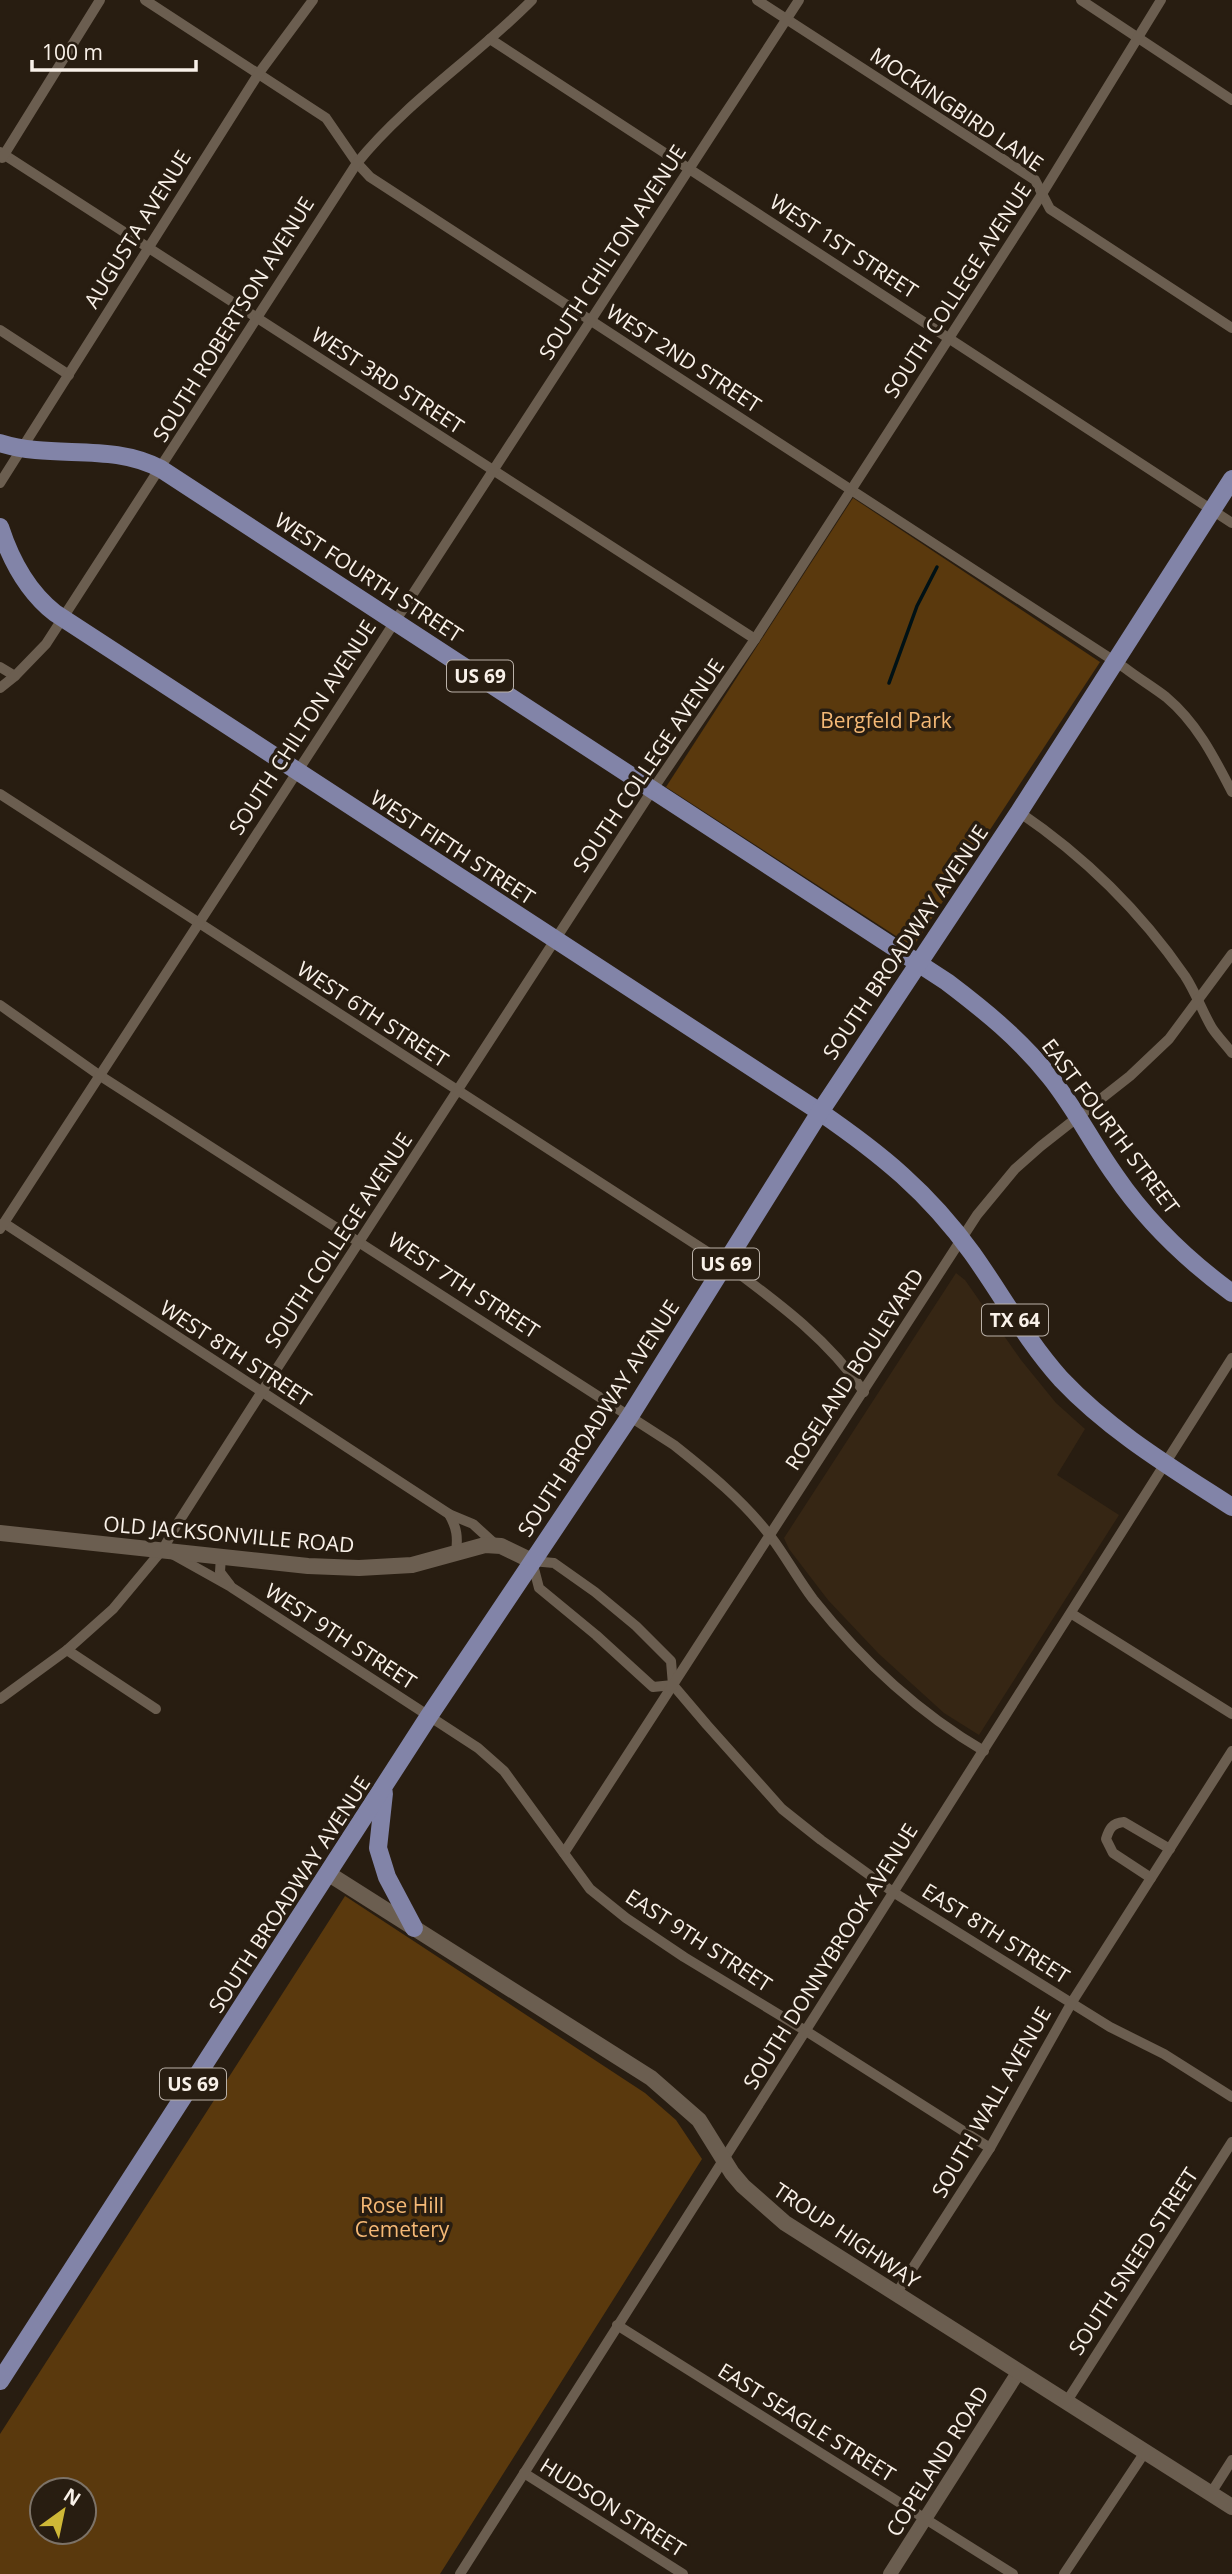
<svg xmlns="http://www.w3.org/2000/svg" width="1232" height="2574" font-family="'Open Sans',sans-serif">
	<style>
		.built { fill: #362614 }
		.green { fill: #5a390d; fill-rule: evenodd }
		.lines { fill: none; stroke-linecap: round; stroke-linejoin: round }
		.stream { stroke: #001115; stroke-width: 3.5 }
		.minor { stroke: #6b5e50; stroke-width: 10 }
		.tertiary { stroke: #6b5e50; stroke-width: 14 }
		.secondary { stroke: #6b5e50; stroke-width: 16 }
		.primary { stroke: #8284a8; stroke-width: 18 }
		.labels { text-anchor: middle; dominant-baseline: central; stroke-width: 7; stroke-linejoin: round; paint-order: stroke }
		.shield { fill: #281d11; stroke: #bab1a8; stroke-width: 2 }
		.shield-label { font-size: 19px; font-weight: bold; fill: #f9f1e9 }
		.street-label { font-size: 21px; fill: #f9f1e9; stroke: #281d11 }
		.park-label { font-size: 21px; fill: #f5b976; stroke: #281d11 }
	</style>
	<rect width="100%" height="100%" fill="#281d11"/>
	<!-- built -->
	<path class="built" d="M956,1273L965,1280L1021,1360L1056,1403L1085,1429L1057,1475L1119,1515L979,1735L944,1713L879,1654L828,1600L789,1549L784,1538Z"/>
	<!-- green -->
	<g class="green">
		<path d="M853,498L1100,662L913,947L666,787Z"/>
		<path d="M345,1896L645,2093L676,2120L702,2159L440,2574H0V2434ZM42,2490H84V2532H42Z"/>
	</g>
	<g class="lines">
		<!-- stream -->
		<path class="stream" d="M889,683L917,606L937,567"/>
		<!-- minor -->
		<g class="minor">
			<path d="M145,0L326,118L357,163L370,177L1125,668C1138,678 1153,687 1166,697C1197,723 1214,757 1232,792"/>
			<path d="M757,0L1035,180L1050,209L1232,328"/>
			<path d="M1081,0L1232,100"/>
			<path d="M490,39L1232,523"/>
			<path d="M0,152L755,639"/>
			<path d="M2,158L100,0"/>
			<path d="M0,330L69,375"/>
			<path d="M0,483L259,73L313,0"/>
			<path d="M0,667L15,676"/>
			<path d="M0,688L15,676L46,644L357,163C407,101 476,57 532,0"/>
			<path d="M0,794L726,1264C777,1302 828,1339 864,1392"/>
			<path d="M1019,812C1084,856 1140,911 1185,976C1196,993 1202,1011 1212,1028C1218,1037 1226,1045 1232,1053"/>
			<path d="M0,1005L99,1075L674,1445C708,1472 744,1501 771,1537C786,1557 798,1579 813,1599C860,1658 919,1713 984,1751"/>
			<path d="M4,1223L449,1514L473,1524L496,1545"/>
			<path d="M0,1229L799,0"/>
			<path d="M449,1514C457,1528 458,1537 456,1553"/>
			<path d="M172,1554L231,1587L478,1748L504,1771L590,1889L626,1918L684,1957L806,2031L990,2148"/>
			<path d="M221,1556L220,1572L230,1585"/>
			<path d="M1072,1614L1232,1714"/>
			<path d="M67,1650L156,1709"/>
			<path d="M673,1685L653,1687L596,1635L539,1588L532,1561L554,1563L595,1592L636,1626L671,1661L673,1685L707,1725L782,1809L821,1840L893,1892L1110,2027L1164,2054L1232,2097"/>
			<path d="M0,1699L67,1650L113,1609L163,1549L176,1526L261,1393L653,789L755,639L1042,194L1161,0"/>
			<path d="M564,1853L977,1215L1015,1169L1041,1146L1130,1076L1169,1039L1232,954"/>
			<path d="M1151,1878L1113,1853L1106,1839C1109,1829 1112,1823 1124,1822L1170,1849"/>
			<path d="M896,2294L990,2148L1072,2002L1232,1751"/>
			<path d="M617,2325L1013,2574"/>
			<path d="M1067,2401L1232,2142"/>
			<path d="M524,2473L683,2574"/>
			<path d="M1211,2493L1232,2460"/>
			<path d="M460,2574C716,2168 978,1765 1232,1358"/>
			<path d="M1064,2574L1145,2452"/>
		</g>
		<!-- tertiary -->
		<path class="tertiary" d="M890,2574L1019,2371"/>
		<!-- secondary -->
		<g class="secondary">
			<path d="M0,1533L308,1566L359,1568L412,1565L485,1545L501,1546L532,1561"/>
			<path d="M329,1874L651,2078L699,2120L732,2173L743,2186L785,2223L1232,2507"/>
		</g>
		<!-- primary -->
		<g class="primary">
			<path d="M0,443C54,460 111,442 161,469L947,982C984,1010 1021,1040 1050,1077C1075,1108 1092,1143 1115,1175C1147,1222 1187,1260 1232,1293"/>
			<path d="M0,527C11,561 27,591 55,613L820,1112C881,1154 928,1192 972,1253C1002,1295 1026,1340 1061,1379C1110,1431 1172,1468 1232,1507"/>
			<path d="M384,1793L378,1848L387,1877L414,1928"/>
			<path d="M0,2381L429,1716L630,1416L820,1112L1019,812L1232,479"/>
		</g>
	</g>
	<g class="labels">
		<!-- shield labels -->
		<g class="shield">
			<rect x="447" y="660.5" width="66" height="31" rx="5"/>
			<rect x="693" y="1248.5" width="66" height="31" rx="5"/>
			<rect x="982" y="1304.5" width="66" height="31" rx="5"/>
			<rect x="160" y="2068.5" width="66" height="31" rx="5"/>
		</g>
		<g class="shield-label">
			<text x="480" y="676">US 69</text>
			<text x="726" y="1264">US 69</text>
			<text x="1015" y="1320">TX 64</text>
			<text x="193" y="2084">US 69</text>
		</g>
		<!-- street labels -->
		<g class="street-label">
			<text transform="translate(957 109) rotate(34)">MOCKINGBIRD LANE</text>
			<text transform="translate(137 229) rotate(-58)">AUGUSTA AVENUE</text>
			<text transform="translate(844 246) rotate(33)">WEST 1ST STREET</text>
			<text transform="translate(612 252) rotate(-57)">SOUTH CHILTON AVENUE</text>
			<text transform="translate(957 290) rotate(-57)">SOUTH COLLEGE AVENUE</text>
			<text transform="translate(233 319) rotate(-58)">SOUTH ROBERTSON AVENUE</text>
			<text transform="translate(684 358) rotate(33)">WEST 2ND STREET</text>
			<text transform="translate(388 380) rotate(33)">WEST 3RD STREET</text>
			<text transform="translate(369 577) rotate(33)">WEST FOURTH STREET</text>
			<text transform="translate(302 727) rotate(-57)">SOUTH CHILTON AVENUE</text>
			<text transform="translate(648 765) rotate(-56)">SOUTH COLLEGE AVENUE</text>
			<text transform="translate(453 847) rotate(33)">WEST FIFTH STREET</text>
			<text transform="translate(905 942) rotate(-56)">SOUTH BROADWAY AVENUE</text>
			<text transform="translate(373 1014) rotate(33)">WEST 6TH STREET</text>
			<text transform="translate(1111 1126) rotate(53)">EAST FOURTH STREET</text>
			<text transform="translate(338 1240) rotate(-57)">SOUTH COLLEGE AVENUE</text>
			<text transform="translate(464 1285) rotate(33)">WEST 7TH STREET</text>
			<text transform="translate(236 1353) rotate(33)">WEST 8TH STREET</text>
			<text transform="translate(854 1369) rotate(-57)">ROSELAND BOULEVARD</text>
			<text transform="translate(598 1418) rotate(-57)">SOUTH BROADWAY AVENUE</text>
			<text transform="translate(229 1534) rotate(5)">OLD JACKSONVILLE ROAD</text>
			<text transform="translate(341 1636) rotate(33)">WEST 9TH STREET</text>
			<text transform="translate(289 1894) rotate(-57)">SOUTH BROADWAY AVENUE</text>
			<text transform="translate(996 1933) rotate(32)">EAST 8TH STREET</text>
			<text transform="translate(699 1940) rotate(33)">EAST 9TH STREET</text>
			<text transform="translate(830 1956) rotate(-58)">SOUTH DONNYBROOK AVENUE</text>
			<text transform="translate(991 2102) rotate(-60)">SOUTH WALL AVENUE</text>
			<text transform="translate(847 2235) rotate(34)">TROUP HIGHWAY</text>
			<text transform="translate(1133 2261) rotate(-57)">SOUTH SNEED STREET</text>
			<text transform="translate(807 2422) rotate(32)">EAST SEAGLE STREET</text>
			<text transform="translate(937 2461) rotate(-58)">COPELAND ROAD</text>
			<text transform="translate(613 2507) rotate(32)">HUDSON STREET</text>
		</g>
		<!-- park labels -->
		<g class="park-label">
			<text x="886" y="720">Bergfeld Park</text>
			<text x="402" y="2205">Rose Hill<tspan x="402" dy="24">Cemetery</tspan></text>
		</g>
	</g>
	<!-- north arrow -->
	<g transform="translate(63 2511) rotate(33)"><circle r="33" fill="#281d11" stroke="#7c7267" stroke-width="2"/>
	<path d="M0-5L12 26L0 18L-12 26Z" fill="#cfb837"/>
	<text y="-10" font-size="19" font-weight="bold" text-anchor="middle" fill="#f9f1e9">N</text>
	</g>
	<!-- scale -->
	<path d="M32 60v10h164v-10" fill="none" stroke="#f9f1e9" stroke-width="3.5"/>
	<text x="42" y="60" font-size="21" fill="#f9f1e9" stroke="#281d11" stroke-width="5" paint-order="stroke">100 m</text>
</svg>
